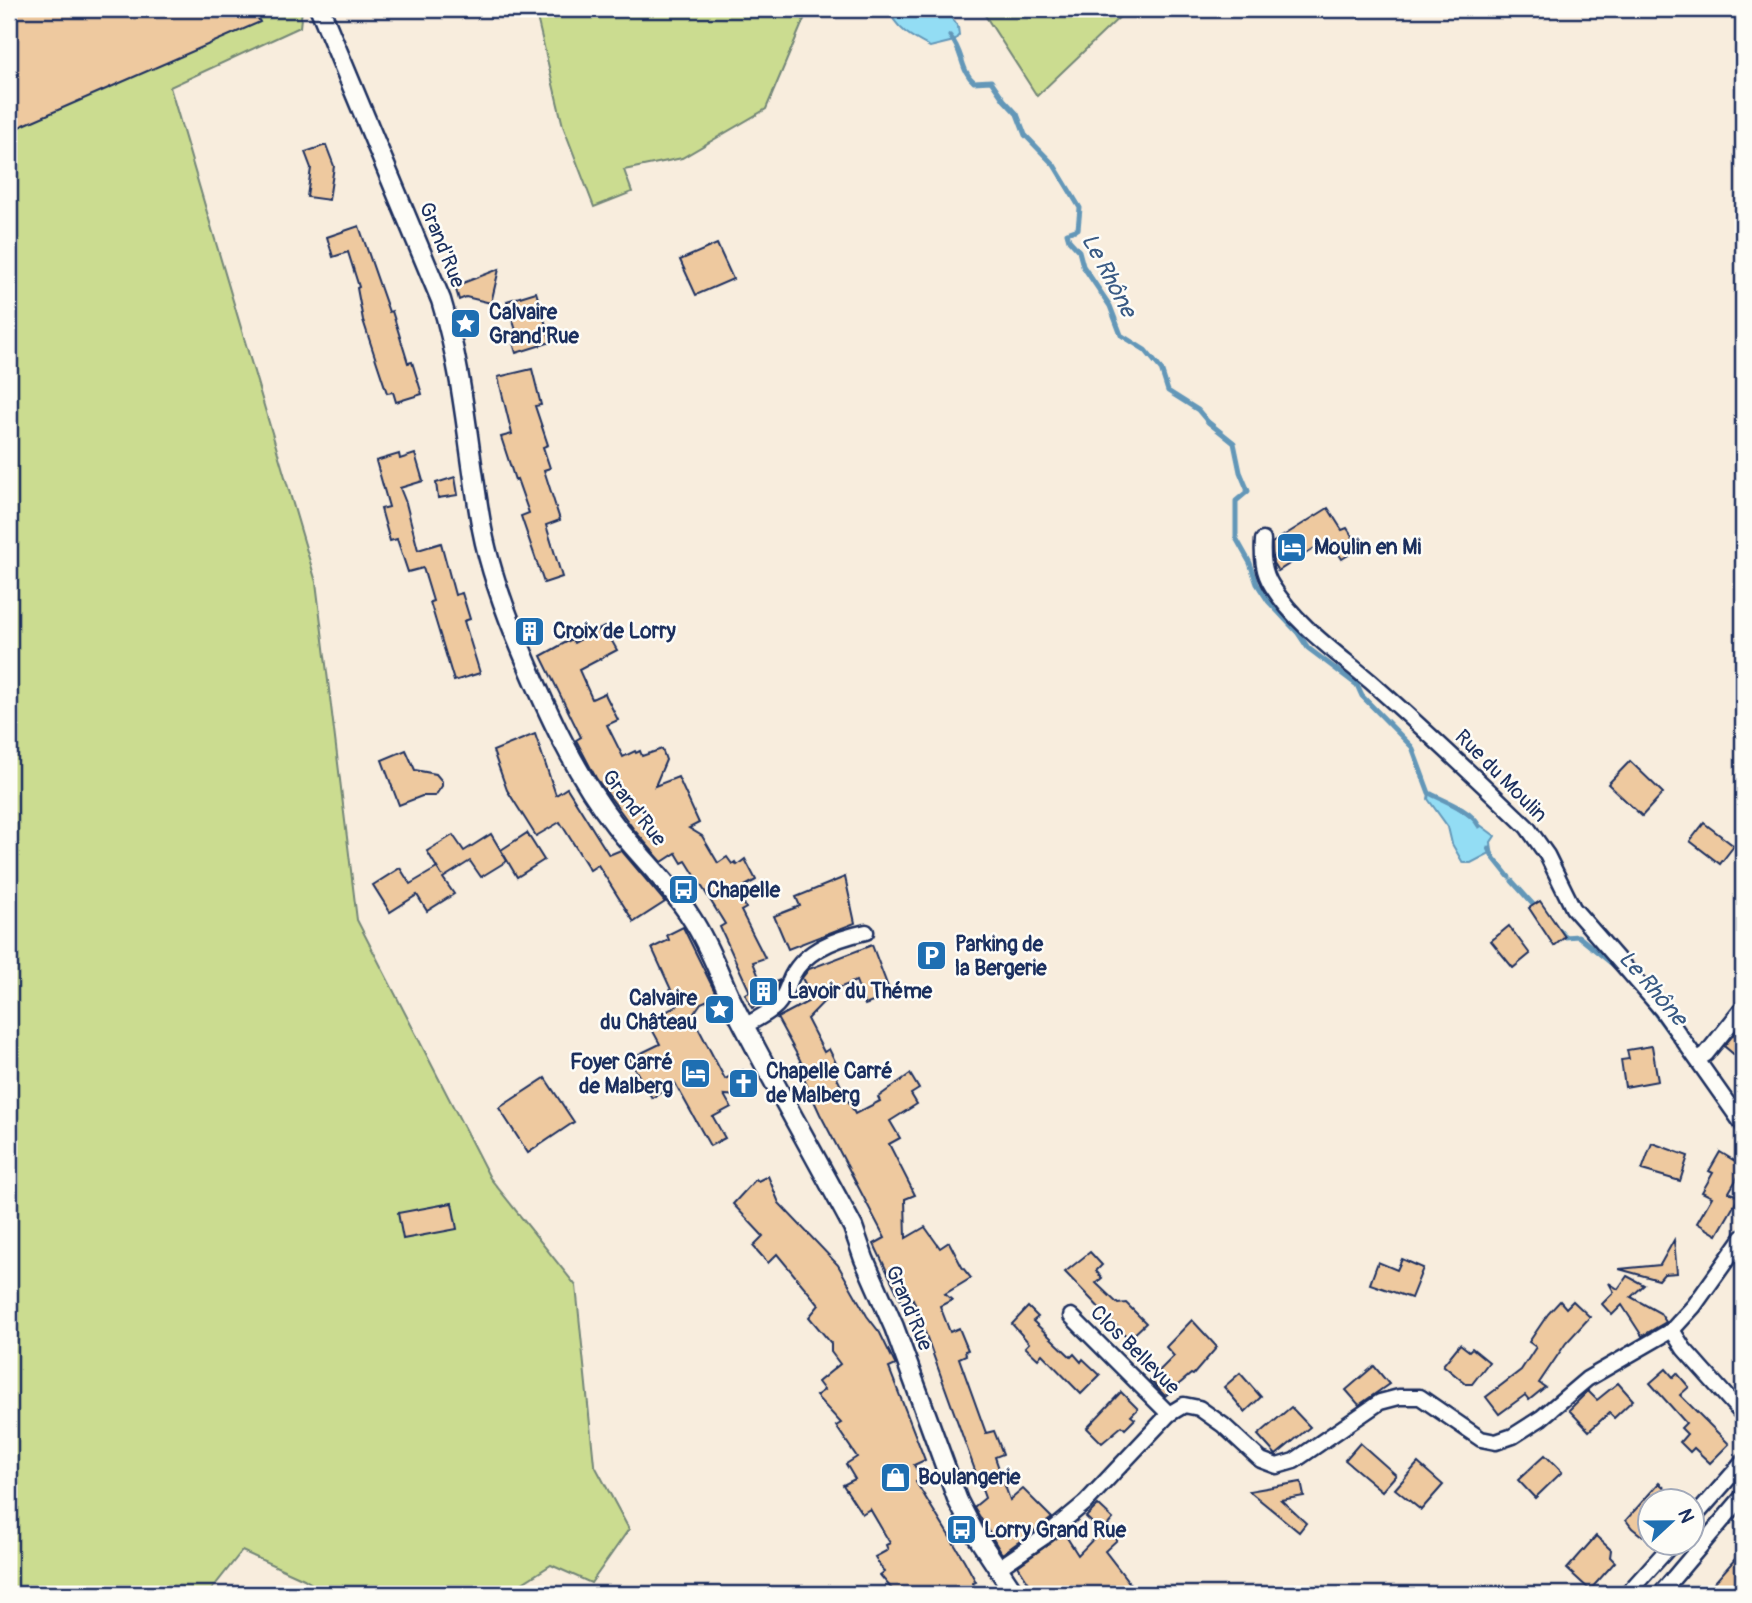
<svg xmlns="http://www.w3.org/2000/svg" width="1752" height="1603" font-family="Pangolin,sans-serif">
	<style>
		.green { fill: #cbdc90; stroke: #738677; stroke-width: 2 }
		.water { fill: #93ddf4; stroke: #6397b8; stroke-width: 2 }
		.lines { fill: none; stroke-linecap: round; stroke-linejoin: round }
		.stream { stroke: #6397b8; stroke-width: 5 }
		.building { fill: #eec99f; stroke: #1b2f5e; stroke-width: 2 }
		.minor-casing { stroke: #1b2f5e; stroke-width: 19 }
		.tertiary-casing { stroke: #1b2f5e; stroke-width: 23 }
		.minor { stroke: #fdfcf7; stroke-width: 14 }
		.tertiary { stroke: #fdfcf7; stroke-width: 18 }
		.labels { text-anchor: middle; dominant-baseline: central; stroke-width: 5; stroke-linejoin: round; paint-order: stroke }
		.street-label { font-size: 21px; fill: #1b2f5e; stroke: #fdfcf7 }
		.poi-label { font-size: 21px; font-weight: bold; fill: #1b2f5e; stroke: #fdfcf7; text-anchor: start }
		.water-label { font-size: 23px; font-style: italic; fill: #395a84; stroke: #fdfcf7 }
	</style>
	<rect width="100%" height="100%" fill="#f8eddd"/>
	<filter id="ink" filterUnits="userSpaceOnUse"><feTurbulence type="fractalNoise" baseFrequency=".0143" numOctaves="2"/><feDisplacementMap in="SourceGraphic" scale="14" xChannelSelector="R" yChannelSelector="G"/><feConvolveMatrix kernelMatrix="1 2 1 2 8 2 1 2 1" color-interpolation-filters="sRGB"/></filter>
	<g filter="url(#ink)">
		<!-- green -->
		<g class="green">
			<path d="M9,9H302L300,27L170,87L316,582L357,920L490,1178L576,1286L594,1464L629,1529L591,1583L551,1565L505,1594H327L304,1579L242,1551L208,1594H9Z"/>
			<path d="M535,9H798L804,19L766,109L682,158L624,170L632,192L594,207L563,126Z"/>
			<path d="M981,9H1128L1037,96Z"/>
		</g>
		<!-- water -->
		<g class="water">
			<path d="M889,9H946L958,27L959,35L954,41L930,47C913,38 894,28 889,9Z"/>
			<path d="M1429,793L1452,804L1495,836L1491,842L1492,852L1471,863H1463L1452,844L1448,827L1428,799Z"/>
		</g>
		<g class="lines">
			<!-- stream -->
			<g class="stream">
				<path d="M950,36C964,53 960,70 974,82L991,81L1004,100L1017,114L1025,135L1054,165L1080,208L1078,229L1067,233L1069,240L1079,251L1083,266L1110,306L1121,335L1145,350L1161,369L1168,391L1198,410L1208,422L1234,443L1240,472L1248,491L1236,501V538L1250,563L1257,584L1268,601L1298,633L1308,648L1357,685L1362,696L1412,747L1429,793C1445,801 1471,810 1479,826"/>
				<path d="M1489,848L1493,857L1509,877"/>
				<path d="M1512,881L1538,910"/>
				<path d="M1560,931L1565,937L1578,936L1616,967"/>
				<path d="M1648,1004L1671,1035"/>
			</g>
		</g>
		<!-- building -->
		<g class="building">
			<path d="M9,9H253L260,22L12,130L9,119Z"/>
			<path d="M326,145L334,166L329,200L307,197L311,168L305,152Z"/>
			<path d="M359,226L389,312L392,311L408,363L412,362L422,394L396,402L393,392L387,393L374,354L363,320L357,288L359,287L348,252L333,257L327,237Z"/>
			<path d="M717,244L733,279L696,295L680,260Z"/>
			<path d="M499,269L491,303L466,297L459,300L455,286Z"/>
			<path d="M536,292L551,342L516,353L511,336L517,334L507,301Z"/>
			<path d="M532,369L541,405L535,406L548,445L543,447L550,468L544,470L560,520L546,525L562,577L544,583L521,516L529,513L517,479L515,480L501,437L512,434L498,377Z"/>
			<path d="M399,454L400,459L415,454L423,481L400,488L406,503L418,550L441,543L455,595L462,593L470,619L464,621L480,673L454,681L430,602L433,601L423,568L408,572L397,539L390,541L381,509L389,507L376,461Z"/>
			<path d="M455,477L458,495L438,498L436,483Z"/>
			<path d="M1328,508L1342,530L1347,528L1360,548L1342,559L1329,539L1278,571L1273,563L1272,543Z"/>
			<path d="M604,627L617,650L579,670L592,699L605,693L606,696L618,720L607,725L623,757L635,751L636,753L640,751L642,756L662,749L666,760L655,786L678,777L699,823L689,828L702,836L718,863L727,857L732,864L735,862L737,865L745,859L756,880L745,886L751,897L743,901L746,908L741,911L765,958L753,962L763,987L780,980L770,998L752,1008L745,994L750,992L720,927L725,924L686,861L682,863L676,853L662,862L635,831L596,778L576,740L581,737L541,656L572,639L574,643Z"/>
			<path d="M535,734L556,795L567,788L609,855L621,850L665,902L634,922L598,865L590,870L560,822L536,836L507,790L493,751Z"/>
			<path d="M406,750L415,770L436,774L442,781V786L435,796H422L399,805L382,760Z"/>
			<path d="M1630,761L1663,793L1642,816L1608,784Z"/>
			<path d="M1704,823L1734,846L1720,864L1690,841Z"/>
			<path d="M527,833L544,860L517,877L501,850Z"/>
			<path d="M491,834L507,861L481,877L470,861L443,878L454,894L427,911L417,895L390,912L373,885L400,868L410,884L437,868L442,876L427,851L453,835L464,851Z"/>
			<path d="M845,877L855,923L788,949L774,916L800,906L796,897Z"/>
			<path d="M1540,901L1565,937L1554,946L1529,908Z"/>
			<path d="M1509,926L1530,954L1513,968L1491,941Z"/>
			<path d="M683,927L717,996L701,1003L692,1016L725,1079L743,1070L752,1083L753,1097L724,1095L731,1107L713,1117L725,1138L710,1146L675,1083L652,1098L629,1059L660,1044L648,1022L678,1005L652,948L669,940L667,935Z"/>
			<path d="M872,945L891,995L865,1005L856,981L836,989L807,1019L824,1052L829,1049L837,1065L832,1068L855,1114L880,1101L878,1097L910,1074L919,1089L911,1094L917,1104L890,1121L900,1138L889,1144L915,1195L905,1199L906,1238L925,1227L940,1248L949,1242L962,1267L971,1278L945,1294L952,1300L940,1306L950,1332L959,1328L968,1350L965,1351L966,1355L959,1358L986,1433L994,1431L1003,1454L995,1457L1010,1500L1023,1489L1052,1518L1002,1554L974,1507L985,1498L913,1299L903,1305L874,1244L885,1238L820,1114L804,1079L807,1077L800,1060L777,1018L813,999L802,978L809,969Z"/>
			<path d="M1743,1023V1062L1724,1046Z"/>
			<path d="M1652,1046L1658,1081L1625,1087L1621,1060L1629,1059L1627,1050Z"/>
			<path d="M545,1078L574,1122L528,1153L499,1108Z"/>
			<path d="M1652,1143L1688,1156L1680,1181L1642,1170Z"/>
			<path d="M1720,1152L1743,1166V1168L1729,1192L1739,1197L1717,1235L1697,1223L1712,1197L1702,1192L1713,1173L1709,1171Z"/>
			<path d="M768,1176L779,1203L838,1265L867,1316L880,1333L895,1364L896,1365L889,1368L925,1460L914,1465L922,1478L916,1482L964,1560L976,1582L973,1583L979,1594H896L880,1575L884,1572L875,1557L888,1550L886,1545L890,1543L870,1509L862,1514L843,1485L855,1479L846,1464L857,1457L836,1426L841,1423L816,1396L824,1390L818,1382L840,1364L831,1352V1343L809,1317L819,1305L777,1254L768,1263L753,1246L763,1236L733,1204L756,1179L758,1181Z"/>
			<path d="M452,1203L457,1229L403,1239L398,1213Z"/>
			<path d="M1674,1240L1677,1273L1664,1274L1659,1280L1619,1269L1660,1265Z"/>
			<path d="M1090,1252L1102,1265L1096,1271L1102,1278L1096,1283L1118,1304L1126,1303L1146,1323L1129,1339L1065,1272Z"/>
			<path d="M1402,1259L1423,1268L1411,1298L1370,1284L1378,1262L1397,1270Z"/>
			<path d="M1627,1276L1644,1285L1631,1297L1660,1313L1666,1322L1642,1336L1622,1305L1612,1315L1602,1304L1614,1292L1609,1283L1618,1289Z"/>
			<path d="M1560,1301L1566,1308L1573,1301L1590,1317L1566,1343L1539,1383L1545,1387L1529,1400L1525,1395L1499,1414L1486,1397L1521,1370L1536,1347L1529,1342L1548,1314Z"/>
			<path d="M1028,1307L1038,1317L1033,1321L1071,1357L1074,1354L1081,1362L1083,1359L1100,1375L1081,1394L1042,1354L1038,1359L1025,1347L1029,1343L1012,1324Z"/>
			<path d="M1192,1320L1217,1347L1193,1375L1191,1374L1165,1396L1150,1380L1174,1356L1166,1347Z"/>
			<path d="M1460,1344L1469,1351L1472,1348L1489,1362L1472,1384H1466L1443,1365Z"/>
			<path d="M1374,1366L1389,1384L1359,1405L1346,1390Z"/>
			<path d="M1666,1369L1673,1377L1677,1373L1689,1387L1680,1395L1729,1444L1710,1463L1694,1448L1690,1452L1680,1442L1687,1434L1681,1428L1686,1423L1650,1383Z"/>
			<path d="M1240,1373L1261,1397L1245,1412L1224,1387Z"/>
			<path d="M1618,1383L1633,1400L1614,1418L1609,1413L1589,1431L1569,1410L1588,1391L1597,1400Z"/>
			<path d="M1121,1392L1138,1409L1131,1416L1135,1419L1125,1429L1122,1426L1102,1443L1087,1428Z"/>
			<path d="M1291,1407L1310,1427L1276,1455L1258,1435Z"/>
			<path d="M1360,1443L1396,1475L1382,1491L1345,1460Z"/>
			<path d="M1545,1455L1562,1472L1535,1498L1518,1480Z"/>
			<path d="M1418,1463L1443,1485L1421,1510L1395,1489Z"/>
			<path d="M1301,1482L1304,1496L1281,1500L1306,1523L1299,1532L1249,1491Z"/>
			<path d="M1659,1483L1680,1502H1650V1526L1642,1536L1632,1528L1626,1520Z"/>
			<path d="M1098,1505L1113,1519L1106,1527L1117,1540L1105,1551L1138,1594H1036L1018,1566L1064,1533L1078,1555L1101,1531L1086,1517Z"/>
			<path d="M1596,1536L1611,1550L1610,1557L1615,1562L1590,1590L1567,1569Z"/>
			<path d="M1743,1550V1594H1728L1714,1583Z"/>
		</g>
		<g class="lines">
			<defs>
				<g id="minor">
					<path d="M1263,540C1262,557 1263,572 1272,586C1296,625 1337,653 1371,682C1424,729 1476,778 1527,827L1547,855L1573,908L1662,1010L1743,1125"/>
					<path d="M744,1026C755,1020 768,1014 777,1005C785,997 787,986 792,976C806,949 838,938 866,932"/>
					<path d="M1698,1059L1706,1054L1743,1008"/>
					<path d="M1071,1316L1169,1414"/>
					<path d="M1672,1330L1684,1349L1743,1415"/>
					<path d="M1692,1520L1743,1462"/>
					<path d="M997,1569L1044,1537L1085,1503L1169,1414L1184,1405L1199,1408L1223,1425L1261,1460L1277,1466L1294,1461L1380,1402L1399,1397H1420L1481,1439L1496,1442L1513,1436L1541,1418L1587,1379L1672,1330L1694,1306L1743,1237"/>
					<path d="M1627,1594L1672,1544"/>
					<path d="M1660,1594L1743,1496"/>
				</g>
				<path id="tertiary" d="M320,9L441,300C464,375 468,452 482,529C490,571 506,614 523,654C548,714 575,773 615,825C640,857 670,884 692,919C711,948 722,983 738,1014C775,1086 815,1156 853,1227L864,1259L894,1327L958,1501L974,1532L1015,1594"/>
			</defs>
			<!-- minor casing -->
			<use href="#minor" class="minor-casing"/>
			<!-- tertiary casing -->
			<use href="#tertiary" class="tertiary-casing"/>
			<!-- minor -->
			<use href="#minor" class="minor"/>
			<!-- tertiary -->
			<use href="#tertiary" class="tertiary"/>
		</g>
	</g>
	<!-- icons -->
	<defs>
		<symbol id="sight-square" viewBox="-11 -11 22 22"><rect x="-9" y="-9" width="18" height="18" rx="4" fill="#1f6fb2" stroke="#fdfcf7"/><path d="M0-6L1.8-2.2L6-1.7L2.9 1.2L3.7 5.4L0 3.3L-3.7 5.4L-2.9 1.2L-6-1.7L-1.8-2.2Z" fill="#fff"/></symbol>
		<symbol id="hotel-square" viewBox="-11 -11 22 22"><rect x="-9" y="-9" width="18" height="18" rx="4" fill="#1f6fb2" stroke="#fdfcf7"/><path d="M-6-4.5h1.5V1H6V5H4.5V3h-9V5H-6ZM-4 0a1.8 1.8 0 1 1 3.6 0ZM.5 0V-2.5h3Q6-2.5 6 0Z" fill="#fff"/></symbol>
		<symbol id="building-square" viewBox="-11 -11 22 22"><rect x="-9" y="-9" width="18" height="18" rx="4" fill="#1f6fb2" stroke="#fdfcf7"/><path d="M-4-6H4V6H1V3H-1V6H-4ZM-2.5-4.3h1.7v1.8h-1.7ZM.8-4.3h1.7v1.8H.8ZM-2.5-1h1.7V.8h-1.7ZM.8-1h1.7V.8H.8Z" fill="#fff"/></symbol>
		<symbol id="bus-square" viewBox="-11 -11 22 22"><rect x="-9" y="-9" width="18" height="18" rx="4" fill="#1f6fb2" stroke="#fdfcf7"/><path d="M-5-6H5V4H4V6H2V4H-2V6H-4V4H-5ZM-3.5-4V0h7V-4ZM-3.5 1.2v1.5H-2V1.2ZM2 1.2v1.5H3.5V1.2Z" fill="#fff"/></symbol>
		<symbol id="parking-square" viewBox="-11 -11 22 22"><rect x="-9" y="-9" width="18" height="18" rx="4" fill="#1f6fb2" stroke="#fdfcf7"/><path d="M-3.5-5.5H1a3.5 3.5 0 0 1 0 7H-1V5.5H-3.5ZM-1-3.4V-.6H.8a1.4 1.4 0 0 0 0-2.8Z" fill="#fff"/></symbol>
		<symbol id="church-square" viewBox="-11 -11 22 22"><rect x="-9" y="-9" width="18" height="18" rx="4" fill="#1f6fb2" stroke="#fdfcf7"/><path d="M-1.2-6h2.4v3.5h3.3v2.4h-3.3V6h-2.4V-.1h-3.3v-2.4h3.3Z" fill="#fff"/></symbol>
		<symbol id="shop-square" viewBox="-11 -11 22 22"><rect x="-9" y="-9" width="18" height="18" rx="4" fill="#1f6fb2" stroke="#fdfcf7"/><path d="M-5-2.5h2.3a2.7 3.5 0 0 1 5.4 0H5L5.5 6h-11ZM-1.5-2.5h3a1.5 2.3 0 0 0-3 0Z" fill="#fff"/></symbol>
	</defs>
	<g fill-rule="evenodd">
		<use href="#sight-square" x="448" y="306" width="35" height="35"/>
		<use href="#hotel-square" x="1274" y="530" width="35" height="35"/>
		<use href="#building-square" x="512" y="614" width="35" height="35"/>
		<use href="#bus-square" x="666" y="872" width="35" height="35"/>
		<use href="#parking-square" x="914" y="938" width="35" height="35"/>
		<use href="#building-square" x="746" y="974" width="35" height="35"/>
		<use href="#sight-square" x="702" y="992" width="35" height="35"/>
		<use href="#hotel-square" x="678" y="1056" width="35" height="35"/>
		<use href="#church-square" x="726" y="1066" width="35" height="35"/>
		<use href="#shop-square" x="878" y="1460" width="35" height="35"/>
		<use href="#bus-square" x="944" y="1512" width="35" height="35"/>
	</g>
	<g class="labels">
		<!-- street labels -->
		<g class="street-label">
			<text transform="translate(442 245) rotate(68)">Grand'Rue</text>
			<text transform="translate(1501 776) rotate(45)">Rue du Moulin</text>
			<text transform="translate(634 808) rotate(52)">Grand'Rue</text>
			<text transform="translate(909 1308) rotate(67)">Grand'Rue</text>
			<text transform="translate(1135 1350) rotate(45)">Clos Bellevue</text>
		</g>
		<!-- poi labels -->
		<g class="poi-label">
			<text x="489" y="312">Calvaire<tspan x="489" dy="24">Grand'Rue</tspan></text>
			<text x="1314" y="547">Moulin en Mi</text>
			<text x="553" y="631">Croix de Lorry</text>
			<text x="707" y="890">Chapelle</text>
			<text x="955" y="944">Parking de<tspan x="955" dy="24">la Bergerie</tspan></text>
			<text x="787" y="991">Lavoir du Théme</text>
			<text x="697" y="998" text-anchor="end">Calvaire<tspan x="697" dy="24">du Château</tspan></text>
			<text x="673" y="1062" text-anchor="end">Foyer Carré<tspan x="673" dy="24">de Malberg</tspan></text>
			<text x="766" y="1071">Chapelle Carré<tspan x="766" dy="24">de Malberg</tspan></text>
			<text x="918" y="1477">Boulangerie</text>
			<text x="984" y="1530">Lorry Grand Rue</text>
		</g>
		<!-- water labels -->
		<g class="water-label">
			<text transform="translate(1109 275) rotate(62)">Le Rhône</text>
			<text transform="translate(1653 988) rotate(49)">Le Rhône</text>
		</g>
	</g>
	<!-- margin -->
	<rect width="1752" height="1603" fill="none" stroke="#fdfcf7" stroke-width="35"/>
	<rect x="18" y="18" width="1717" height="1568" fill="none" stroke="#1b2f5e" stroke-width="2.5" filter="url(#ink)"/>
	<!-- north arrow -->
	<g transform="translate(1671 1522) rotate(68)"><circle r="33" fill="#fdfcf7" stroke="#a3aaba" stroke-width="2"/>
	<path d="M0-5L12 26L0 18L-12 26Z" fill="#1f6fb2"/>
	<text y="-10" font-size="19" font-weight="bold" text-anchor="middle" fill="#1b2f5e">N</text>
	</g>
</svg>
